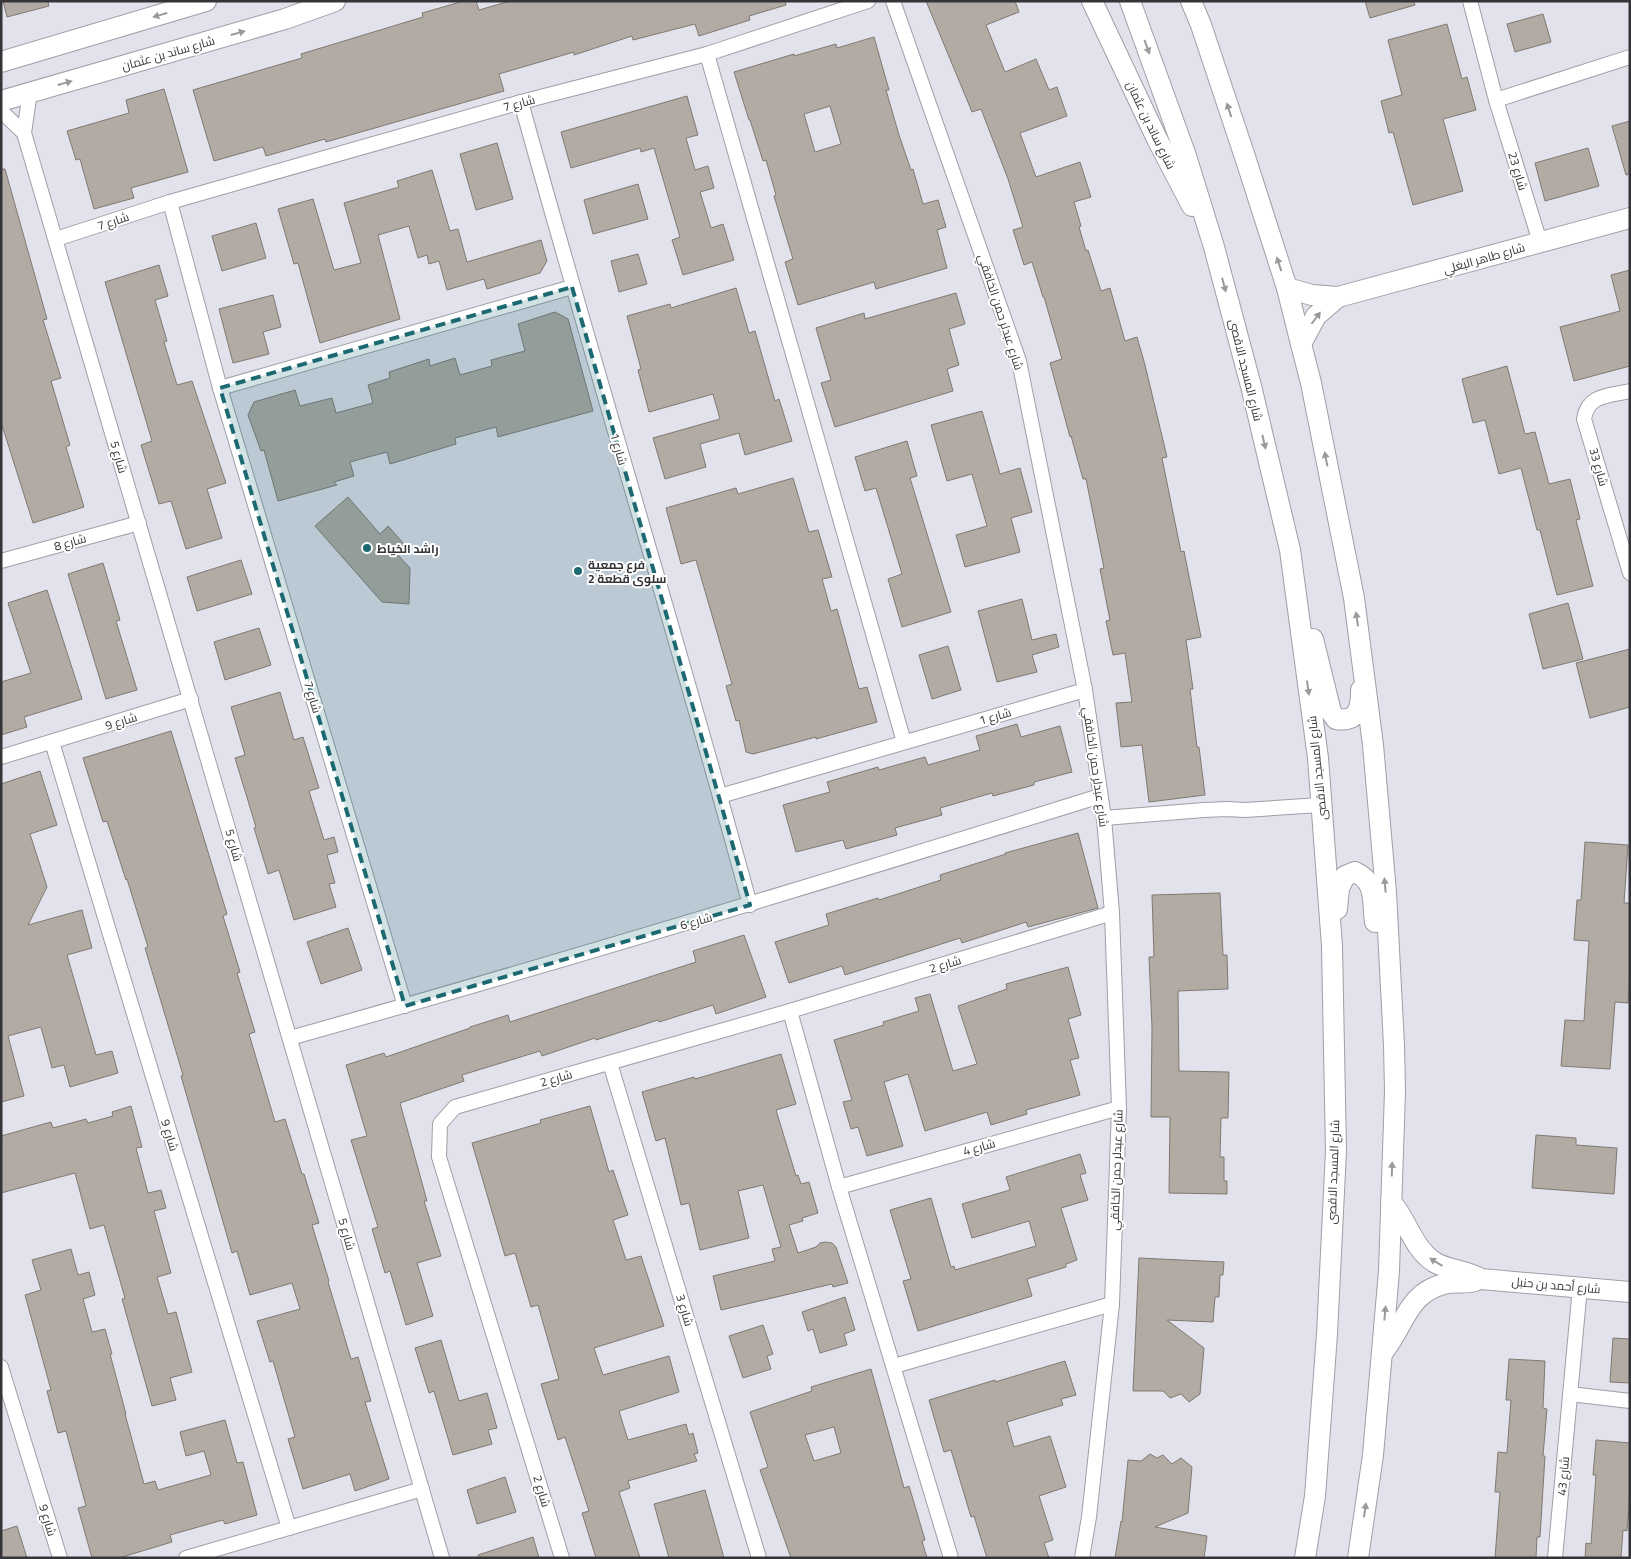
<svg xmlns="http://www.w3.org/2000/svg" width="1631" height="1559" font-family="Georgia,Cairo,serif">
	<style>
		.building { fill: #b1aba4; stroke: #807973; fill-rule: evenodd }
		.lines { fill: none; stroke-linecap: round; stroke-linejoin: round }
		.street-casing { stroke: #9e9fa7; stroke-width: 16 }
		.secondary-casing { stroke: #9e9fa7; stroke-width: 22 }
		.street { stroke: #fff; stroke-width: 14 }
		.secondary { stroke: #fff; stroke-width: 20 }
		.oneway { fill: #9a9a9c }
		.marked { fill: #1d6971; fill-opacity: 0.2; stroke: #1d6971; stroke-width: 4; stroke-dasharray: 10 6; stroke-linejoin: round }
		.poi-dot { fill: #1d6971; stroke: #fff; stroke-width: 2 }
		.labels { text-anchor: middle; dominant-baseline: central; stroke-width: 4; stroke-linejoin: round; paint-order: stroke }
		.street-label { font-size: 12px; fill: #353539; stroke: #fff }
		.poi-label { font-size: 12px; font-weight: bold; fill: #353539; stroke: #fff; text-anchor: start }
	</style>
	<rect width="100%" height="100%" fill="#e1e2eb"/>
	<!-- building -->
	<g class="building">
		<path d="M3,1H48L49,6L7,17Z"/>
		<path d="M464,1H476L479,10L510,1H785L786,5L749,16L750,20L699,36L695,24L633,40L632,36L574,55V52L499,74L504,91L326,142L325,139L266,156L263,147L214,161L193,90L302,58L301,54L423,17L422,13Z"/>
		<path d="M926,1H1015L1019,12L986,25L1005,72L1036,59L1049,90L1057,87L1067,116L1020,133L1036,177L1080,162L1091,197L1074,202L1081,226L1079,227L1086,251L1088,250L1101,291L1110,288L1125,341L1137,337L1145,365L1167,457L1162,458L1181,552L1184,551L1201,637L1186,640L1193,689H1190L1197,747H1199L1205,795L1149,802L1142,745L1121,747L1116,703L1132,702L1125,653L1113,655L1106,621L1110,620L1100,569L1104,568L1086,479H1083L1071,436L1070,437L1050,363L1062,359L1044,297H1043L1032,262L1024,265L1013,230L1023,227L1008,179L981,109L972,112Z"/>
		<path d="M1365,1H1414L1415,5L1370,18Z"/>
		<path d="M1543,14L1551,42L1515,52L1507,24Z"/>
		<path d="M1447,24L1462,79L1467,77L1476,110L1443,119L1463,191L1413,205L1393,132L1389,133L1381,101L1402,95L1388,40Z"/>
		<path d="M874,37L889,90H886L899,135L911,170L913,169L923,204L938,200L946,227L937,230L947,268L876,289L874,282L798,305L785,262L793,259L774,196L776,195L766,160L763,161L750,120H749L734,72L794,54V56L836,44L837,48ZM830,106L841,144L815,152L804,114Z"/>
		<path d="M164,89L188,172L131,188L134,198L94,209L80,159L76,160L67,131L129,113L126,100Z"/>
		<path d="M687,96L698,135L686,138L695,170L708,166L714,188L700,192L711,228L723,224L734,260L683,275L672,240L680,237L654,148L641,152L640,148L571,168L561,132Z"/>
		<path d="M1630,121V174L1626,175L1612,126Z"/>
		<path d="M497,143L513,199L476,210L460,154Z"/>
		<path d="M1588,148L1599,186L1545,201L1535,163Z"/>
		<path d="M1,169H5L47,319L43,320L61,378L51,381L70,445L66,447L84,507L33,523L1,422Z"/>
		<path d="M432,170L450,231L458,229L467,262L541,240L547,261L540,273L487,289L484,279L447,290L439,261L429,264L427,255L418,258L409,226L378,235L400,319L320,343L298,263L294,264L278,209L313,199L334,270L361,263L344,203L399,187L397,181Z"/>
		<path d="M638,184L648,219L593,234L584,200Z"/>
		<path d="M256,223L266,258L222,271L212,236Z"/>
		<path d="M638,254L647,284L619,292L611,261Z"/>
		<path d="M159,265L168,296L155,300L167,341L164,342L177,385L192,381L226,483L207,489L222,538L186,549L171,501L159,504L141,445L152,441L105,282Z"/>
		<path d="M1630,270V366L1574,381L1560,327L1620,311L1611,275Z"/>
		<path d="M736,288L749,333L755,331L775,401L779,399L792,441L745,455L739,433L700,444L706,467L665,479L653,438L720,419L713,394L649,412L638,370L641,369L627,316L670,304L671,308Z"/>
		<path d="M956,293L965,324L949,329L959,365L947,369L953,391L835,427L821,383L831,380L816,328L864,313L865,319Z"/>
		<path d="M273,295L281,327L263,332L269,354L233,363L219,309Z"/>
		<path d="M555,312L568,319L593,411L498,437L496,427L455,438L456,444L390,464L387,452L350,462L354,476L334,482L337,485L278,501L264,450L261,451L248,415L254,402L295,390L300,406L332,398L336,413L373,403L368,385L390,378L389,372L429,359L430,366L455,358L460,375L492,366L491,360L525,351L518,324Z"/>
		<path d="M1507,366L1525,434L1535,432L1549,484L1570,479L1580,519L1576,520L1593,586L1557,595L1540,530H1537L1521,468L1499,474L1485,420L1473,423L1462,379Z"/>
		<path d="M982,411L1000,474L1020,468L1032,512L1011,518L1020,552L965,567L956,535L987,526L972,474L947,481L931,425Z"/>
		<path d="M907,441L917,476L910,478L951,612L902,627L888,579L902,574L876,488L865,491L855,457Z"/>
		<path d="M793,478L809,532L818,530L832,577L822,579L831,611L837,609L859,689L867,687L877,722L816,739V737L753,754L746,752L739,720L736,721L726,686L732,684L696,560L681,564L666,508L736,488L738,494Z"/>
		<path d="M348,497L380,534L388,526L404,544L396,553L410,568L409,604L382,602L315,526Z"/>
		<path d="M241,560L252,594L197,611L187,577Z"/>
		<path d="M103,563L120,620L116,621L137,690L106,699L68,574Z"/>
		<path d="M47,590L82,699L24,717L27,727L1,735V682L31,673L8,603Z"/>
		<path d="M1022,599L1032,640L1056,634L1059,647L1032,655L1037,672L997,682L978,611Z"/>
		<path d="M1568,603L1583,659L1543,669L1529,614Z"/>
		<path d="M259,628L271,665L225,680L214,642Z"/>
		<path d="M948,646L961,690L932,699L919,655Z"/>
		<path d="M1630,649V707L1590,718L1576,663Z"/>
		<path d="M280,692L294,740L303,737L319,788L309,791L324,840L334,837L338,852L327,855L335,883L329,884L336,907L294,920L279,870L268,874L254,828L256,827L235,758L245,755L231,707Z"/>
		<path d="M1017,724L1021,737L1060,726L1072,772L1034,782V785L993,796L992,793L940,808L942,815L895,828L897,835L846,849L843,840L796,852L783,805L830,792L827,782L878,767L879,770L925,757L928,765L980,750L976,736Z"/>
		<path d="M171,731L227,914L223,916L240,972L237,973L255,1032L249,1034L275,1122L285,1119L302,1174H304L319,1223L312,1225L329,1281L328,1282L351,1359L358,1357L371,1401L365,1402L389,1479L355,1491L350,1474L303,1489L288,1439L295,1437L273,1361L270,1362L257,1321L300,1309L292,1283L250,1295L237,1251L232,1253L181,1076L183,1075L145,948L148,947L127,879L126,880L107,821L103,822L83,758Z"/>
		<path d="M40,771L57,825L30,834L47,887L28,925L82,910L92,948L67,955L96,1055L112,1051L118,1073L70,1087L64,1065L52,1068L41,1027L26,1031L8,1036L24,1096L1,1102V784Z"/>
		<path d="M1078,833L1098,908L1028,927L1026,922L962,943L960,938L845,975L842,966L789,983L775,942L829,925L826,914L878,898L879,900L941,880L940,875L1006,854L1005,853Z"/>
		<path d="M1585,842L1628,845L1624,903H1630V976L1628,1003L1615,1002L1610,1069L1561,1066L1565,1020L1584,1021L1589,941L1574,940L1577,900H1581Z"/>
		<path d="M1220,893L1223,955H1227L1228,989L1178,991L1179,1071L1229,1072L1228,1118H1221L1220,1157H1224V1181H1227V1194L1169,1193L1170,1117H1151L1152,1028L1149,957H1154L1152,895Z"/>
		<path d="M348,928L362,970L321,984L307,942Z"/>
		<path d="M744,935L766,997L716,1014L713,1005L659,1022L658,1020L596,1040L595,1038L542,1056L540,1051L462,1075L464,1081L400,1103L427,1201H424L441,1256L417,1263L433,1316L406,1325L390,1271L385,1273L372,1229L378,1227L351,1140L367,1136L346,1065L384,1053L386,1057L470,1028V1027L508,1015L510,1022L696,962L693,951Z"/>
		<path d="M1068,967L1081,1015L1068,1019L1079,1058L1070,1060L1080,1095L1026,1110L1027,1114L991,1125L987,1112L925,1131L908,1074L884,1082L903,1146L867,1156L858,1127L851,1129L843,1102L852,1100L834,1040L884,1025L883,1022L919,1011L915,998L930,994L953,1071L977,1064L958,1006L1007,989L1006,984Z"/>
		<path d="M781,1054L796,1104L776,1110L796,1176L798,1175L801,1184L809,1182L818,1213L802,1218L803,1221L789,1225L798,1253L816,1247L820,1243L825,1242L832,1243L836,1247L848,1283L833,1287L832,1284L721,1310L713,1276L775,1261L772,1249L781,1247L763,1185L738,1191L749,1238L700,1250L689,1203L681,1205L665,1138L656,1141L642,1092L694,1077L695,1079Z"/>
		<path d="M131,1106L142,1147L136,1148L148,1193L161,1190L166,1208L154,1211L171,1273L157,1277L168,1314L176,1312L192,1372L170,1378L176,1400L152,1406L122,1299L125,1298L104,1225L90,1229L75,1173L1,1193V1136L51,1122L53,1128L86,1119L88,1123L113,1116L112,1112Z"/>
		<path d="M590,1106L609,1172L613,1170L628,1215L613,1220L626,1260L641,1256L664,1326L594,1348L603,1375L669,1356L679,1392L619,1411L628,1440L686,1424L689,1435L693,1433L698,1453L694,1454L697,1461L628,1481L630,1488L619,1492L640,1558H596L582,1513L589,1511L565,1437L558,1440L541,1384L559,1379L538,1305L531,1307L515,1253L505,1256L472,1143L541,1123L540,1120Z"/>
		<path d="M1536,1135L1576,1138V1145L1617,1148L1614,1194L1532,1188Z"/>
		<path d="M1080,1154L1086,1173L1080,1175L1088,1200L1061,1208L1077,1260L1066,1264V1267L1027,1279L1032,1296L918,1331L903,1281L911,1279L890,1210L931,1198L951,1267L954,1266L955,1270L1036,1246L1029,1221L972,1238L962,1204L1010,1190L1006,1177Z"/>
		<path d="M71,1249L78,1275L89,1272L95,1295L83,1299L92,1332L105,1329L112,1354H110L126,1414H125L144,1484L155,1481L158,1490L211,1475L204,1451L186,1456L180,1432L225,1420L237,1463L243,1462L257,1515L225,1524L223,1520L170,1535L172,1542L119,1558H92L78,1508L86,1506L66,1431L58,1433L47,1391L51,1390L25,1295L41,1290L32,1260Z"/>
		<path d="M1139,1258L1224,1262L1223,1275H1220L1219,1297H1215L1213,1322L1167,1320L1204,1348L1200,1394L1189,1402L1181,1394L1170,1398L1163,1391H1133Z"/>
		<path d="M845,1297L855,1330L844,1334L847,1345L820,1353L813,1329L808,1331L802,1312Z"/>
		<path d="M763,1325L773,1354L767,1356L771,1369L743,1378L729,1336Z"/>
		<path d="M1613,1338L1630,1339V1383L1610,1382Z"/>
		<path d="M441,1340L459,1401L487,1393L497,1428L488,1430L492,1444L453,1455L434,1391L429,1393L415,1348Z"/>
		<path d="M1509,1359L1545,1361L1543,1408L1547,1409L1543,1456H1545L1540,1537H1537L1536,1558H1495L1500,1492H1495L1498,1452L1507,1453L1511,1400H1506Z"/>
		<path d="M1065,1361L1076,1395L1061,1399L1063,1405L1007,1422L1014,1447L1050,1436L1066,1487L1039,1496L1053,1540L1044,1543L1049,1558H987L974,1516L971,1517L951,1450L944,1452L929,1400L995,1380V1382Z"/>
		<path d="M871,1369L904,1488L909,1486L925,1540L922,1541L927,1558H791L760,1470L768,1467L750,1412L812,1391L811,1387ZM834,1427L841,1453L814,1461L805,1435Z"/>
		<path d="M1596,1440L1630,1443V1493L1627,1531L1623,1530L1621,1558H1585L1586,1543L1591,1544L1596,1475H1593Z"/>
		<path d="M1150,1454L1157,1458L1163,1455L1172,1464L1181,1458L1192,1467L1188,1513L1155,1527L1207,1536L1204,1558H1115L1121,1521L1122,1522L1128,1460L1141,1461Z"/>
		<path d="M505,1477L516,1512L477,1524L467,1490Z"/>
		<path d="M705,1490L724,1558H669L654,1504Z"/>
		<path d="M17,1526L27,1558H1V1531Z"/>
		<path d="M533,1537L539,1558H479L478,1555Z"/>
	</g>
	<g class="lines">
		<defs>
			<g id="street">
				<path d="M893,1L1019,361L1085,690L1104,818L1112,913L1119,1108L1112,1304L1089,1517L1082,1558"/>
				<path d="M1470,1L1496,100L1540,242"/>
				<path d="M707,54L904,742"/>
				<path d="M30,92L24,133L442,1558"/>
				<path d="M1496,100L1630,57"/>
				<path d="M521,102C595,370 677,636 750,905"/>
				<path d="M1,111L24,133"/>
				<path d="M170,202L220,388L405,1006"/>
				<path d="M56,239L170,202L521,102L707,54L868,1"/>
				<path d="M220,388L572,287"/>
				<path d="M1630,391C1609,396 1588,394 1584,419L1630,573"/>
				<path d="M1,561L139,523"/>
				<path d="M52,742L289,1528"/>
				<path d="M1,757L191,699"/>
				<path d="M720,796L1085,690"/>
				<path d="M1104,818L1204,810L1227,809L1245,810L1320,805"/>
				<path d="M790,1011L839,1187L951,1558"/>
				<path d="M290,1038C561,962 831,880 1100,796"/>
				<path d="M610,1063L759,1558"/>
				<path d="M839,1187L1119,1108"/>
				<path d="M894,1366L1112,1304"/>
				<path d="M1,1367L60,1558"/>
				<path d="M1570,1394L1630,1401"/>
				<path d="M186,1558L422,1489"/>
				<path d="M562,1558L439,1157L440,1124L455,1107L790,1011L1112,913"/>
				<path d="M1555,1558L1580,1287"/>
			</g>
			<g id="secondary">
				<path d="M1092,1L1157,139L1192,206"/>
				<path d="M1130,1L1186,156L1214,247L1251,386L1290,550L1318,758L1332,946L1336,1151L1327,1334L1315,1496L1305,1558"/>
				<path d="M1191,1L1201,25L1246,160L1287,288L1301,344L1311,383L1354,598L1373,745L1386,892L1394,1045L1395,1091L1389,1271L1373,1455L1358,1558"/>
				<path d="M1,62L206,1"/>
				<path d="M1,101L285,19L335,1"/>
				<path d="M1287,288L1312,295L1338,297L1630,218"/>
				<path d="M1301,344L1316,316L1338,297"/>
				<path d="M1313,639L1331,712L1336,719C1358,722 1361,709 1361,690"/>
				<path d="M1337,909L1339,888L1345,876L1355,872C1377,882 1372,901 1375,922"/>
				<path d="M1391,1202C1408,1221 1412,1247 1434,1262C1449,1271 1467,1270 1481,1279L1630,1292"/>
				<path d="M1383,1352C1404,1327 1407,1293 1444,1284C1454,1281 1464,1284 1475,1281"/>
			</g>
		</defs>
		<!-- street casing -->
		<use href="#street" class="street-casing"/>
		<!-- secondary casing -->
		<use href="#secondary" class="secondary-casing"/>
		<!-- street -->
		<use href="#street" class="street"/>
		<!-- secondary -->
		<use href="#secondary" class="secondary"/>
	</g>
	<!-- one-way arrows -->
	<defs><path id="oneway-solid" d="M-6-.8H1V-3.2L6.5 0L1 3.2V.8H-6Z" transform="scale(1.25)"/></defs>
	<g class="oneway">
		<use href="#oneway-solid" transform="translate(160 15) rotate(164)"/>
		<use href="#oneway-solid" transform="translate(238 33) rotate(-16)"/>
		<use href="#oneway-solid" transform="translate(1147 47) rotate(70)"/>
		<use href="#oneway-solid" transform="translate(65 83) rotate(-16)"/>
		<use href="#oneway-solid" transform="translate(1229 110) rotate(-108)"/>
		<use href="#oneway-solid" transform="translate(1279 264) rotate(-108)"/>
		<use href="#oneway-solid" transform="translate(1224 285) rotate(75)"/>
		<use href="#oneway-solid" transform="translate(1316 318) rotate(-53)"/>
		<use href="#oneway-solid" transform="translate(1264 442) rotate(77)"/>
		<use href="#oneway-solid" transform="translate(1326 459) rotate(-101)"/>
		<use href="#oneway-solid" transform="translate(1357 619) rotate(-98)"/>
		<use href="#oneway-solid" transform="translate(1308 688) rotate(82)"/>
		<use href="#oneway-solid" transform="translate(1385 885) rotate(-95)"/>
		<use href="#oneway-solid" transform="translate(1392 1169) rotate(-88)"/>
		<use href="#oneway-solid" transform="translate(1436 1262) rotate(-149)"/>
		<use href="#oneway-solid" transform="translate(1385 1313) rotate(-85)"/>
		<use href="#oneway-solid" transform="translate(1365 1510) rotate(-82)"/>
	</g>
	<!-- marked area -->
	<path class="marked" d="M572,287L750,905L405,1006L220,388Z"/>
	<!-- markers -->
	<g class="poi-dot">
		<circle cx="367" cy="548" r="5"/>
		<circle cx="578" cy="571" r="5"/>
	</g>
	<g class="labels">
		<!-- street labels -->
		<g class="street-label">
			<text transform="translate(168 53) rotate(-16)">شارع ساند بن عثمان</text>
			<text transform="translate(519 103) rotate(-15)">شارع 7</text>
			<text transform="translate(1151 125) rotate(64)">شارع ساند بن عثمان</text>
			<text transform="translate(1518 171) rotate(73)">شارع 23</text>
			<text transform="translate(113 221) rotate(-18)">شارع 7</text>
			<text transform="translate(1484 258) rotate(-16)">شارع طاهر البغلي</text>
			<text transform="translate(1001 312) rotate(72)">شارع عبدلر حمن الخافقي</text>
			<text transform="translate(1246 370) rotate(76)">شارع المسجد الاقصى</text>
			<text transform="translate(619 449) rotate(74)">شارع 1</text>
			<text transform="translate(119 457) rotate(74)">شارع 5</text>
			<text transform="translate(1599 467) rotate(74)">شارع 33</text>
			<text transform="translate(70 542) rotate(-16)">شارع 8</text>
			<text transform="translate(313 697) rotate(73)">شارع 7</text>
			<text transform="translate(995 716) rotate(-16)">شارع 1</text>
			<text transform="translate(121 721) rotate(-17)">شارع 9</text>
			<text transform="translate(1096 767) rotate(82)">شارع عبدلر حمن الخافقي</text>
			<text transform="translate(1317 768) rotate(-96)">شارع المسجد الاقصى</text>
			<text transform="translate(234 845) rotate(74)">شارع 5</text>
			<text transform="translate(696 921) rotate(-16)">شارع 6</text>
			<text transform="translate(945 964) rotate(-17)">شارع 2</text>
			<text transform="translate(556 1078) rotate(-16)">شارع 2</text>
			<text transform="translate(170 1135) rotate(73)">شارع 9</text>
			<text transform="translate(979 1147) rotate(-16)">شارع 4</text>
			<text transform="translate(1116 1170) rotate(-88)">شارع عبدلر حمن الخافقي</text>
			<text transform="translate(1333 1172) rotate(-88)">شارع المسجد الاقصى</text>
			<text transform="translate(347 1234) rotate(74)">شارع 5</text>
			<text transform="translate(1556 1285) rotate(5)">شارع أحمد بن حنبل</text>
			<text transform="translate(685 1310) rotate(73)">شارع 3</text>
			<text transform="translate(1563 1476) rotate(-85)">شارع 43</text>
			<text transform="translate(542 1491) rotate(73)">شارع 2</text>
			<text transform="translate(48 1520) rotate(73)">شارع 9</text>
		</g>
		<!-- poi labels -->
		<g class="poi-label">
			<text x="377" y="548">راشد الخياط</text>
			<text x="588" y="564">فرع جمعية<tspan x="588" dy="14">سلوى قطعة 2</tspan></text>
		</g>
	</g>
	<!-- border -->
	<rect width="1631" height="1559" fill="none" stroke="#353539" stroke-width="5"/>
</svg>
